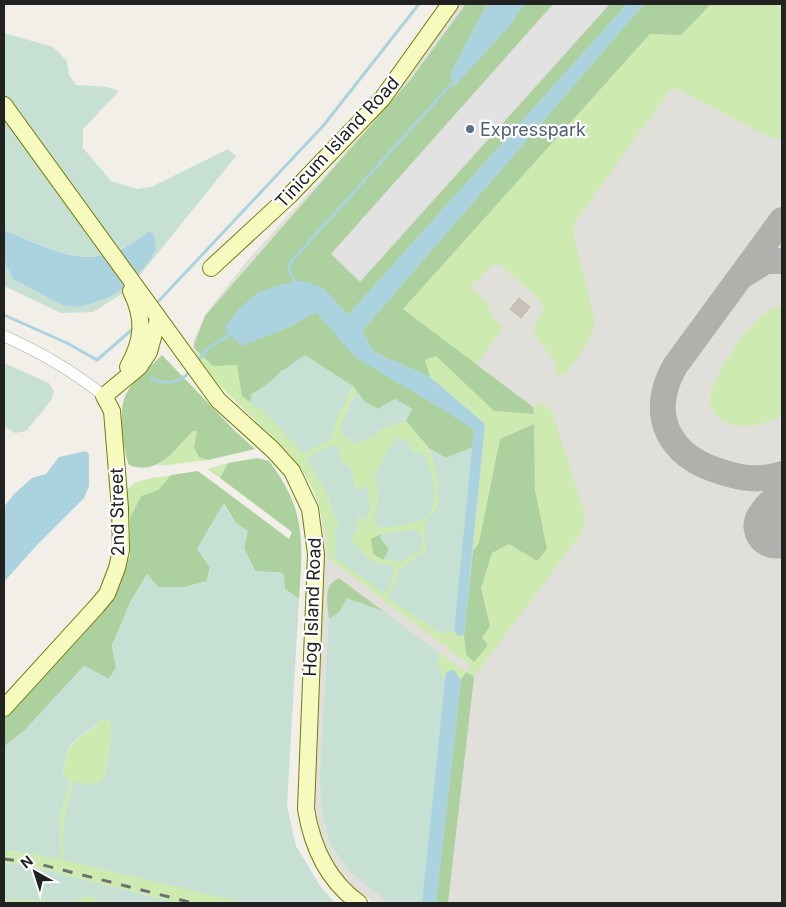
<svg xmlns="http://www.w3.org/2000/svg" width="786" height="907" font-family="Inter,sans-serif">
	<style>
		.airport { fill: #e1dfda }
		.grass { fill: #cdebb0; fill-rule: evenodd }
		.forest { fill: #add19e }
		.wetland { fill: #c6e0d4 }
		.parking { fill: #e2e2e2 }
		.water { fill: #aad3df }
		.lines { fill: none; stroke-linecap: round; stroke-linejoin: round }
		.stream { stroke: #aad3df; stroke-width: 3 }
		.taxiway { stroke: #b1b0ac; stroke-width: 26 }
		.runway { stroke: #b1b0ac; stroke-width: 65 }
		.building { fill: #c7bfb8; stroke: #c4b6ab }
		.street-casing { stroke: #a9a9a9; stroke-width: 12 }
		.secondary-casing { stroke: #707d05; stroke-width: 18 }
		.street { stroke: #fff; stroke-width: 11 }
		.secondary { stroke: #f7fabf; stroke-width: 16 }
		.rail { stroke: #707070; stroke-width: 3; stroke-dasharray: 10 10; stroke-linecap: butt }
		.service-dot { fill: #5c6f8a; stroke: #fff; stroke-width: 2 }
		.labels { text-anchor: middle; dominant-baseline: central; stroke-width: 4.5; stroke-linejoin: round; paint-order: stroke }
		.service-label { font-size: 18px; fill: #4e5e75; stroke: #fff; text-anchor: start }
		.street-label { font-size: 18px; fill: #222; stroke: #fff }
	</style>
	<rect width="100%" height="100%" fill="#f2efe9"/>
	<!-- airport -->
	<path class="airport" d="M460,4H782V903H374L344,879L335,866L321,836L314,801L325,551L320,508L314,491L295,459L209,375L197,357L193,347L194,339L205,315L245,263L371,124Z"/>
	<!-- grass -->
	<g class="grass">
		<path d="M711,4H782V138L775,139L761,133L678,89H673L668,93L575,222L574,236L595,322C591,343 577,358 564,375L558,376L554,361L535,336L534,327L544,307L536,296L496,262L470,287L488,303L491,316L503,328L476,365L403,309L650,34L681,35Z"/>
		<path d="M782,306V416C768,423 750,428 734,425C724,423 715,417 711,407C704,386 748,324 765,313C770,309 776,307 782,306Z"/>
		<path d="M195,349L213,366L237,365L242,396L264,411L304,454L331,439L336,421L353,386L357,391L345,412L374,436L382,428L406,421C428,444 444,472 438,505C437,512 428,519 424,524L426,551L399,570L395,584L439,632L454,631L459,636L464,635L466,655L482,638L490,626L481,588L492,553L509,544L537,561L547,549L535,490L534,424L500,439L479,544L473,551L485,424L430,377L425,360L436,355L494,411L533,414V407L540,402L552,411L585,515L584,525L580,535L474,677L466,672L461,680L454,670H450L446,673L445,680L439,668L438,652L466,672L471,666L328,558L324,524L315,493L301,468L287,451L218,384L208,372ZM339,446L341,461L351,468L356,490L368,485L370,507L366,522L358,514L356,531L350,540L372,562L335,529L340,522L335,517L327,493L306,457ZM386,457L382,528L374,517L378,504L375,474Z"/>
		<path d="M192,431H197L199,456L208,460L158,466Z"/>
		<path d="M228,463L220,478L207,469Z"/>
		<path d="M171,475L158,490L141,496L130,518C129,510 126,501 127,494C128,478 159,478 171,475Z"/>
		<path d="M103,719L111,722V738L105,777L96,785L73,783L222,897L245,903H177L26,865L4,863V851L24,852L60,859V816L70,781L63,774C68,733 80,743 103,719Z"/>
		<path d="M90,896L101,903H4V899L71,901Z"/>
	</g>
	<!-- forest -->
	<g class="forest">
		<path d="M466,4H487L450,75L513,22L521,4H553L331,254L360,282L610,4H627L348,315L323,288L283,330L316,312L357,358L446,411L474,430L473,447L446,458L430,449L406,421L412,409L395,399L378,409L365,402L353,386L282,370L272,382L252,394L250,402L242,396L237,365L213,366L195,349L194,345L205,316L411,79Z"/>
		<path d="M644,4H711L681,35L650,34L403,309L533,407L534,414L494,411L436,356L425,360L430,377L374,352L362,331Z"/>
		<path d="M162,355L234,430L255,449L208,460L199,457L194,447L197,431H193C173,450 160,476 129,465C123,449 119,416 124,399C130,382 149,368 162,355Z"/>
		<path d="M534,424L535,490L547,549L537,561L509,544L492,553L481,588L490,626L482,638L488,645L474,662L466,655L464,635L473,551L479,543L500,439Z"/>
		<path d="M257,458L269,461C306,510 303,540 299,599L285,589L283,573L255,571L244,548L247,531L236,523L224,504L207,581L185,587H158L147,574L131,601L112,645L116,668L109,679L84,666L25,730L4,747V717L86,631L117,590L130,556V518L141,496L158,490L171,475L198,471L289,539L292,532L220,478L228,463Z"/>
		<path d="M381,534L380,538L389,549L383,560L373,554L371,539Z"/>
		<path d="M339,578L383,611C364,606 346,608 329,619C328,604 322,585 339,578Z"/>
		<path d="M466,672L474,677L448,903H436L461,680Z"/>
	</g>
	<!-- wetland -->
	<g class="wetland">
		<path d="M4,33L53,47L67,61L69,75L76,85C93,87 103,84 119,91L83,129V148L111,181L137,189L151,187L228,149L236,156L128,290L93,312L61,313L4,286V261L13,279L62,305L149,231C94,275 61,253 4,230Z"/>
		<path d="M305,355L353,386L336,421L331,439L304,454L264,411L250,402L252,394C271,383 285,367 305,355Z"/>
		<path d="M4,363L49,383L54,392L50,402L26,431L15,433L4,426Z"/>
		<path d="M357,391L365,402L378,409L395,399L412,410L406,421L382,428L374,436L357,444L344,436L340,426Z"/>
		<path d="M395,438L407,440L413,452L424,454C433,471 444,510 420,521C409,525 393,526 382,528L375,523L374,517L378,504L375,474Z"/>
		<path d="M331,446H339L341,461L351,468L356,490L368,485L370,507L366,522L358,514L356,531L351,540L372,562L394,566L392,582L385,594L335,558V529L340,522L335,517L327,493L306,457Z"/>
		<path d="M473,447L454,631L439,632L387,597L395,584L399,570L426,551L424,524L438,507L437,474L430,449L446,458Z"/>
		<path d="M223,504L236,523L248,531L244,548L255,571L283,573L285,589L299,599L287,806L296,846L320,886L335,903H245L64,860C60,833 66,809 73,782L96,785L105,776L111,738V722L103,719C79,742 67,734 63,774L70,781L60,816V860L24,852L4,851V747L25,730L84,666L109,679L116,668L112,645L131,601L147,574L158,587H185L207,581L210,568L197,549Z"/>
		<path d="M417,529L422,537L421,550L402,561L383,560L389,549L380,538L381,534Z"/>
		<path d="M347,598L383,611L438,652L439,668L445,680L422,903H389L349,871L331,845L322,814L320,776L329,619L339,612Z"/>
		<path d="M4,863L26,865L177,903H101L90,896L71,902L4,899Z"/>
	</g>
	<!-- parking -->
	<path class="parking" d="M555,4H608L360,280L332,253Z"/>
	<!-- water -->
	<g class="water">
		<path d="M487,4H521L513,22L454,87L450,75Z"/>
		<path d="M627,4H644L362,331L374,352L430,377L485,424L464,635L459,636L454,631L474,430L446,411L356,358L316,312L283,330L241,346L224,328L239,309L257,293L283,284L304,281L323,288L348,315Z"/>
		<path d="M4,230C61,253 94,276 149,231L154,235L156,250L147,264L125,288L107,298L79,307L62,305L13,279L4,261Z"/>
		<path d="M86,451L89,454V486L84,498L36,546L4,582V507L14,494L32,478L46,474L59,457Z"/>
		<path d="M450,670H454L461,680L436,903H422L445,680L446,673Z"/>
	</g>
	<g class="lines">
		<!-- stream -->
		<g class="stream">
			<path d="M517,12L523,5"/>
			<path d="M297,285L289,271L290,263L454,81"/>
			<path d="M154,306L323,126L419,4"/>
			<path d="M4,315L67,343L97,360L135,327"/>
			<path d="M197,362L207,349L232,333"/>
			<path d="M151,379C167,384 179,385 190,371"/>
		</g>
		<!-- taxiway -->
		<g class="taxiway">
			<path d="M782,220L675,366C647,415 669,457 722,472C743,479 761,481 782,474"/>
			<path d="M745,274L766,261H782"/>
		</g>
		<!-- runway -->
		<path class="runway" d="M776,526L782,518"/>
	</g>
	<!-- building -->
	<path class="building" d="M519,298L530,307L521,318L510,309Z"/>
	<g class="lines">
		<defs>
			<path id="street" d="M4,336C40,352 73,371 104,396"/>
			<g id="secondary">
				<path d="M4,105L218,400L273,450L292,471L310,509L316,554L306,809C312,846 328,881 359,903"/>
				<path d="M211,268L290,195L382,99L450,4"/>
				<path d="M128,367C143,340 145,319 131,291"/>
				<path d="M4,708L97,606L107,594L117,568L121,550L120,508L112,411L104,396L139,367L149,352L158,319"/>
			</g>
		</defs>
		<!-- street casing -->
		<use href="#street" class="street-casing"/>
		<!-- secondary casing -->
		<use href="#secondary" class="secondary-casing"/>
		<!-- street -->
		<use href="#street" class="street"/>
		<!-- secondary -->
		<use href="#secondary" class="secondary"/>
		<!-- rail -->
		<path class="rail" d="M4,859L35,863L193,903"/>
	</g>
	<!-- markers -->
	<circle class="service-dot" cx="470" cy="129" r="5"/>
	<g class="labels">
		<!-- service labels -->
		<g class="service-label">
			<text x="480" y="129">Expresspark</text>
		</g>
		<!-- street labels -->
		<g class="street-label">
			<text transform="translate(337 142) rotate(-47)">Tinicum Island Road</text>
			<text transform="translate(117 512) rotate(-91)">2nd Street</text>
			<text transform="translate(312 607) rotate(-88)">Hog Island Road</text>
		</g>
	</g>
	<!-- border -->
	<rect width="786" height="907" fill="none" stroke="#222222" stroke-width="10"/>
	<!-- north arrow -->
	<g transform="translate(35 872) rotate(321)" stroke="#ffffff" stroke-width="4" paint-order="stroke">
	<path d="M0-4L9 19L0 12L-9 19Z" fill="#222222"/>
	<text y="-8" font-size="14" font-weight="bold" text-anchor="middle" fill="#222222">N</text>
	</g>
</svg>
